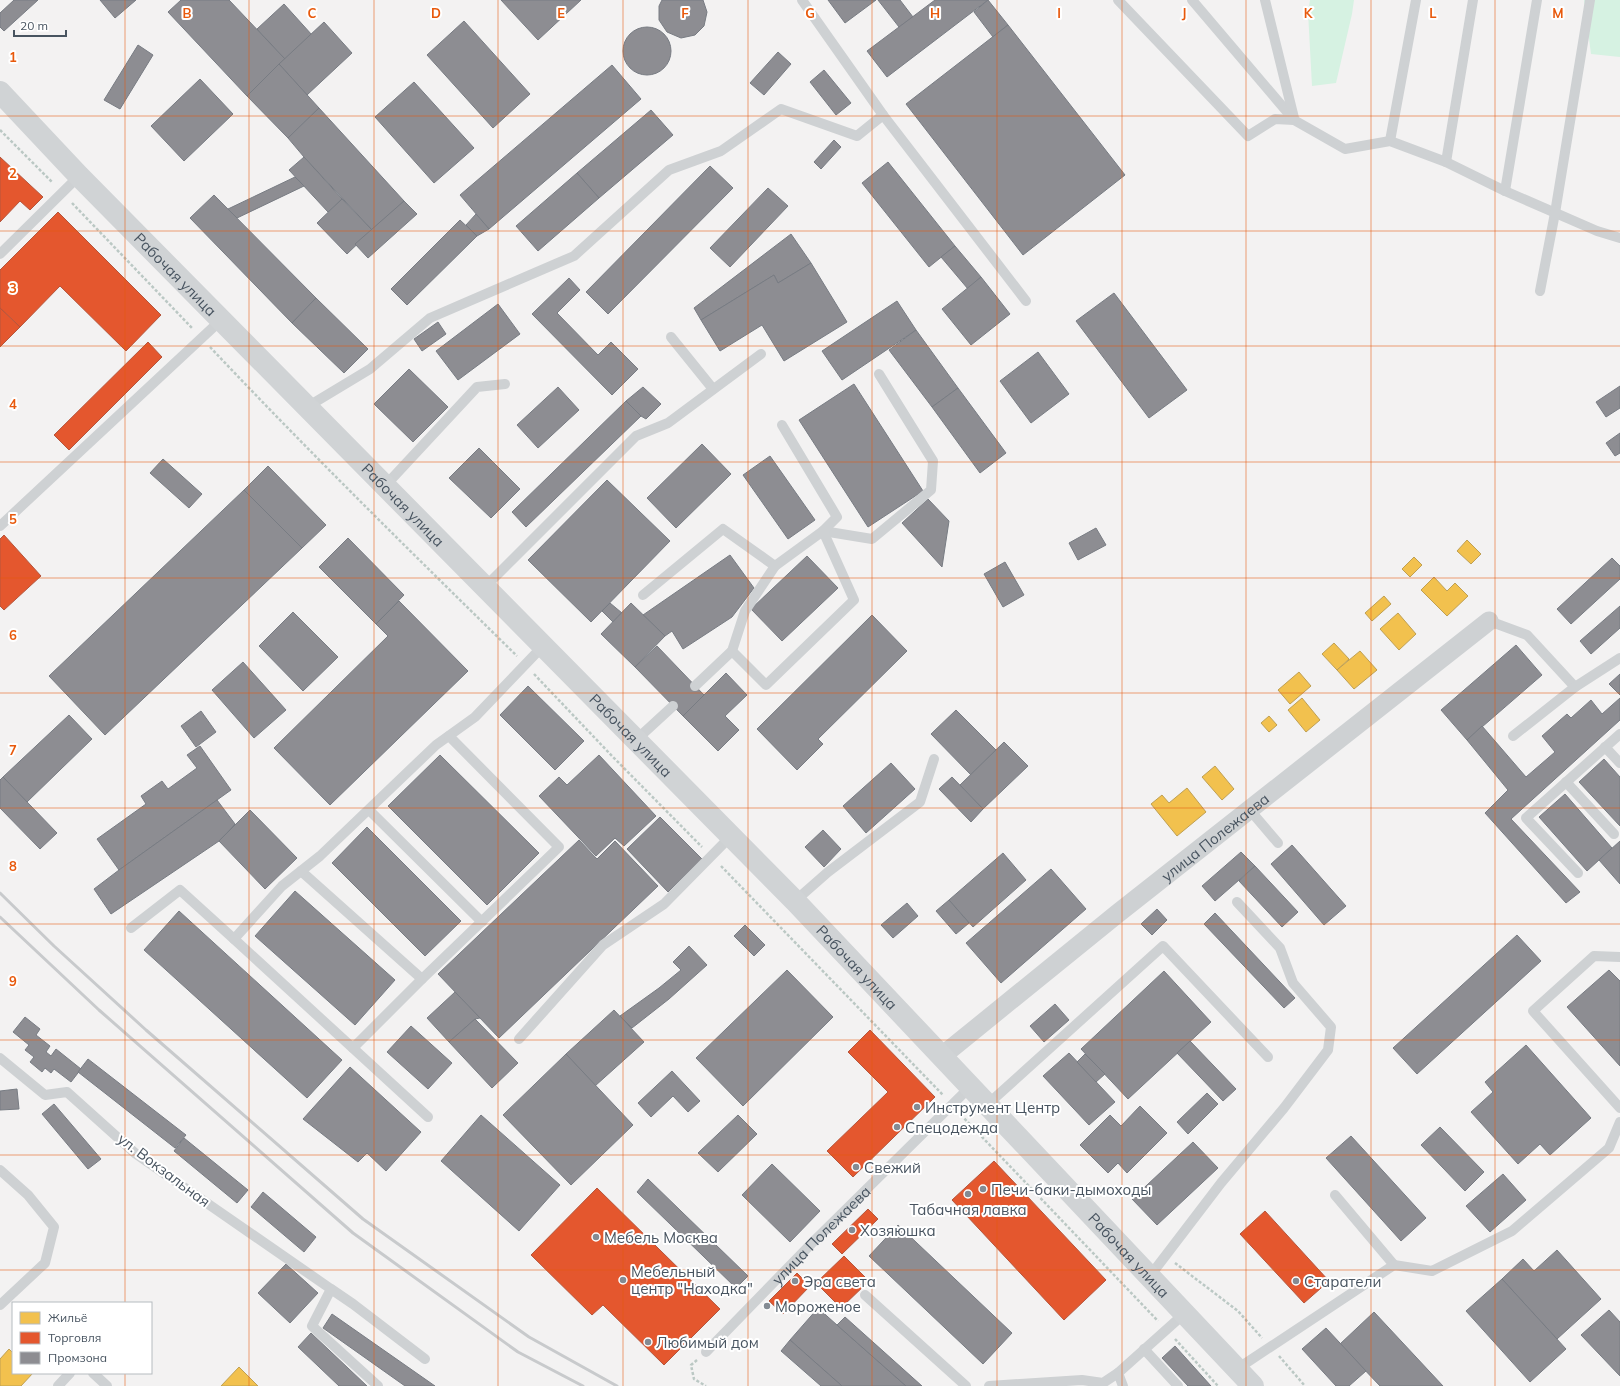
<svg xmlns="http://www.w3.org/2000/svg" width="1620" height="1386" font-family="Mulish,sans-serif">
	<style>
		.green { fill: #d6f2e2 }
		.homes { fill: #f2c14e; stroke: #bfa053 }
		.shops { fill: #e4572e; stroke: #b5563d }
		.industry { fill: #8d8d92; stroke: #787c83 }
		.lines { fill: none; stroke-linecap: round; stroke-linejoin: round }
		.path { stroke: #bbc8c4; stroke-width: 2.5; stroke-dasharray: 3 2; stroke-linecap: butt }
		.lane { stroke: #ced1d3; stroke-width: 10 }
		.street { stroke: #ced1d3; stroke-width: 19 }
		.secondary { stroke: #d0d3d5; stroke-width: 22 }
		.rail { stroke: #c8cacc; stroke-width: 3 }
		.grid { fill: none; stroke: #e8590c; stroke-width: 1; stroke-opacity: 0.55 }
		.poi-dot { fill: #848b93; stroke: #fff; stroke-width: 1.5 }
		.labels { text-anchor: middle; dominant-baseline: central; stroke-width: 4; stroke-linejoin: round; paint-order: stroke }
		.street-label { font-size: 15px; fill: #485460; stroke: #fff }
		.poi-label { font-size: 15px; fill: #485460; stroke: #fff; text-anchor: start }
		.grid-label { font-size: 13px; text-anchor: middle; font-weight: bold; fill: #e8590c; stroke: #fff; stroke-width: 4; stroke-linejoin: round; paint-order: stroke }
	</style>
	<rect width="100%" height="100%" fill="#f3f2f2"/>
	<!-- green -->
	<g class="green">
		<path d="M1310,0H1354L1352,14L1336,83L1312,86L1308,12Z"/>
		<path d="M1584,0H1620V57L1591,54Z"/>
	</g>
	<!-- homes -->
	<g class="homes">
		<path d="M1467,540L1481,554L1471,564L1457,551Z"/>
		<path d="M1414,557L1422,565L1410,577L1402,569Z"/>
		<path d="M1434,577L1447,591L1455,583L1468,596L1447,616L1421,590Z"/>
		<path d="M1384,596L1391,604L1372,621L1365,613Z"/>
		<path d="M1398,613L1416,634L1399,650L1380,629Z"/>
		<path d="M1334,643L1349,659L1337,670L1322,654Z"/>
		<path d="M1360,651L1377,670L1354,689L1337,670Z"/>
		<path d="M1299,672L1311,686L1290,704L1278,690Z"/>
		<path d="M1302,698L1320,720L1306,732L1288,710Z"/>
		<path d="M1269,716L1277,725L1269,732L1261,723Z"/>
		<path d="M1215,766L1234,789L1222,800L1202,777Z"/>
		<path d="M1187,788L1206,812L1177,836L1151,804L1162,795L1169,803Z"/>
		<path d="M9,1349L13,1353V1373H33L21,1386H0V1359Z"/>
		<path d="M239,1367L258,1386H221Z"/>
	</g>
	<!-- shops -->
	<g class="shops">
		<path d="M0,157L43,197L30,210L20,201L0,222Z"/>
		<path d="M58,212L161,315L126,351L60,286L20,327L0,308V270Z"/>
		<path d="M0,308L20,327L0,347Z"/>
		<path d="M148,342L162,357L69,450L54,435Z"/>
		<path d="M4,535L41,576L4,610L0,606V539Z"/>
		<path d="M870,1030L935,1097L853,1177L827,1151L888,1092L848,1052Z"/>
		<path d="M994,1161L1106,1280L1064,1320L952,1200Z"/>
		<path d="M597,1188L720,1309L664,1365L603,1305L592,1315L531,1255Z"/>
		<path d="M868,1209L878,1219L842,1254L832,1244Z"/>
		<path d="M1265,1211L1329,1281L1304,1303L1240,1234Z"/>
		<path d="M844,1256L869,1281L841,1308L816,1283Z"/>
		<path d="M797,1273L810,1286L783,1314L769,1301Z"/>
	</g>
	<!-- industry -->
	<g class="industry">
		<path d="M14,0H38L4,31L0,27V13Z"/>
		<path d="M100,0H136L115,18Z"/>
		<path d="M181,0H229L285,59L247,96L168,12Z"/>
		<path d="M501,0H581L538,40Z"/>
		<path d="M662,0H703L707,12L704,26L695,35L681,38L667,32L659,20V6Z"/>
		<path d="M828,0H876L845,23Z"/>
		<path d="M878,0H900L913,17L899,27Z"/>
		<path d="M935,0H988L887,77L867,51Z"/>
		<path d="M988,0L1008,25L993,37L974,12Z"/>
		<path d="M284,4L312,35L285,59L257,29Z"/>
		<path d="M464,21L530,94L493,128L427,55Z"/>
		<path d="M324,22L352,53L307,95L279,64Z"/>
		<path d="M1008,25L1125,175L1023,255L906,104Z"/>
		<circle cx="647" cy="51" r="24"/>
		<path d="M138,45L153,55L120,109L104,100Z"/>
		<path d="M778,52L791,64L764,95L750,83Z"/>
		<path d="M279,64L319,108L288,138L247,96Z"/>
		<path d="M612,65L641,99L489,229L460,195Z"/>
		<path d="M824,70L851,103L836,115L810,82Z"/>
		<path d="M200,79L233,114L184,161L151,126Z"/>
		<path d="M414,82L474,148L434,183L375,117Z"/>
		<path d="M319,108L404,201L372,230L304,157L288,138Z"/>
		<path d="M651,110L673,135L599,198L577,173Z"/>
		<path d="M834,140L841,147L821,169L814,162Z"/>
		<path d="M304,157L342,199L328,212L289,170Z"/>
		<path d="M888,162L955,246L929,267L862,183Z"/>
		<path d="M710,166L733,188L608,314L586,292Z"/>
		<path d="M577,173L599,198L538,251L516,226Z"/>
		<path d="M295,177L304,186L237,218L228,209Z"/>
		<path d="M768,188L788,206L730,267L710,248Z"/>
		<path d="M214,195L316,298L292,323L190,218Z"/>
		<path d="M342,199L372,230L347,254L317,223Z"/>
		<path d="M404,201L417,214L368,258L355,244Z"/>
		<path d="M476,214L489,229L477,236L466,225Z"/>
		<path d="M460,220L477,236L407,305L391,289Z"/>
		<path d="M791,234L811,263L778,283L774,275L701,320L694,308Z"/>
		<path d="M955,246L981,277L968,289L941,257Z"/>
		<path d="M811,263L847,322L784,361L762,325L720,351L701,320L774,275L778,283Z"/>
		<path d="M981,277L1010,314L971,345L942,309Z"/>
		<path d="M569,278L580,290L557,313L598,355L611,342L638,369L612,395L532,314Z"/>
		<path d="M1114,293L1187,390L1149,418L1076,321Z"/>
		<path d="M316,298L368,349L344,373L292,323Z"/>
		<path d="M897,301L916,330L842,380L822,351Z"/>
		<path d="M498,304L520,334L458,380L436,351Z"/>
		<path d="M438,322L446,334L422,351L414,339Z"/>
		<path d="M916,330L958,388L932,407L889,350Z"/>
		<path d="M1038,352L1069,394L1031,423L1000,381Z"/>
		<path d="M409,369L448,407L413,442L374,404Z"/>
		<path d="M854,384L923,491L868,527L799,420Z"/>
		<path d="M1620,386V408L1606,417L1596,402Z"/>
		<path d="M558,387L579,410L538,448L517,425Z"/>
		<path d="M643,387L661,404L646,419L641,416L626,401Z"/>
		<path d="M958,388L1006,453L980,473L932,407Z"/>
		<path d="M626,401L641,416L526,527L512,512Z"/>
		<path d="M1620,433V453L1615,456L1606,443Z"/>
		<path d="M702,444L731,474L676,528L647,498Z"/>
		<path d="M479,448L520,489L491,518L449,478Z"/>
		<path d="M770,456L815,520L788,539L743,475Z"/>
		<path d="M163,459L202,494L189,508L150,473Z"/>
		<path d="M268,466L326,525L302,548L244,490Z"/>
		<path d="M607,480L670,541L591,622L528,560Z"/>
		<path d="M244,490L302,548L105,735L49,676Z"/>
		<path d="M928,499L949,521L942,567L902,523Z"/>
		<path d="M1096,528L1106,545L1078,560L1069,543Z"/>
		<path d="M348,538L404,595L376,624L319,567Z"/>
		<path d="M730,555L754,588L732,617L683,649L672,631L665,636L643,615Z"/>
		<path d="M807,556L838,588L782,641L751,609Z"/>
		<path d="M1612,558L1620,566V579L1571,624L1557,609Z"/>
		<path d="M1005,562L1024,595L1003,607L984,574Z"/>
		<path d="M399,601L468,671L330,805L274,748L388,636L376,624Z"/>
		<path d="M610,603L622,613L613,622L602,611Z"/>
		<path d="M631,603L665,636L635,667L601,634Z"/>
		<path d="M1620,606V628L1591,654L1580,641Z"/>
		<path d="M293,612L338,657L303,691L259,646Z"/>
		<path d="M872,615L907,651L818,739L823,744L797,770L757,729Z"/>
		<path d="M1516,645L1542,675L1467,740L1441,710Z"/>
		<path d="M657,646L704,695L683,716L635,667Z"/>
		<path d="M243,662L286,710L254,738L212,690Z"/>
		<path d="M726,673L747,695L725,716L739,730L718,751L683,716Z"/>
		<path d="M1620,674V695L1609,684Z"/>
		<path d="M528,686L584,741L555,770L500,715Z"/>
		<path d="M1620,698V720L1511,819L1580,892L1566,903L1485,813L1508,790L1467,740L1482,726L1526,777L1555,752L1542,736L1567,714L1571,718L1591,700L1602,714Z"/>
		<path d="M956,710L996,750L971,775L931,734Z"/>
		<path d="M201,711L216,732L196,747L181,726Z"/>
		<path d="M69,715L92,739L27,802L3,777Z"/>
		<path d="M1004,742L1028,766L983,809L960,785Z"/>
		<path d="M200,746L231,790L119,870L97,839L146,804L141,796L162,781L168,789L197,768L187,755Z"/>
		<path d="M440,755L539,853L487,905L388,806Z"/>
		<path d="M599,755L656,816L624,846L615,838L596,856L539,796L559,777L567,785Z"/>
		<path d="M1604,759L1620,777V826L1579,782Z"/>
		<path d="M891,763L915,789L866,833L843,806Z"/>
		<path d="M3,777L57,833L40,849L0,808V780Z"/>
		<path d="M952,777L983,809L971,822L939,789Z"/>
		<path d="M1565,794L1612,848L1587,871L1539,817Z"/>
		<path d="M217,800L235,824L219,841L111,914L94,889L119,870Z"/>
		<path d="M250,810L297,858L265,889L219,841Z"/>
		<path d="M660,817L702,859L668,892L627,849Z"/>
		<path d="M367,827L461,921L425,956L332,863Z"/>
		<path d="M823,830L841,849L824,867L805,847Z"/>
		<path d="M579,840L597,859L615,841L658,886L499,1038L438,974Z"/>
		<path d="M1620,841V884L1599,860Z"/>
		<path d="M1292,845L1346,906L1324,925L1271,864Z"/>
		<path d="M1241,852L1255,866L1215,901L1202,886Z"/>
		<path d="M1003,853L1026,880L973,927L949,900Z"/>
		<path d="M1255,866L1298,912L1282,927L1239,881Z"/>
		<path d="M1051,869L1086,909L1001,983L966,943Z"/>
		<path d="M295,891L395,980L355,1025L255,936Z"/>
		<path d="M949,900L969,923L956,934L936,911Z"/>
		<path d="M907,903L918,916L893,938L881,925Z"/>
		<path d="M1157,909L1167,920L1152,935L1141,924Z"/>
		<path d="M179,911L342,1060L307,1098L144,950Z"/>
		<path d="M1215,913L1295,998L1284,1008L1204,924Z"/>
		<path d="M745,925L765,945L754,956L734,936Z"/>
		<path d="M1517,935L1541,961L1417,1074L1393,1048Z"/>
		<path d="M689,946L707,965L669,999L632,1028L620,1016L659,988L681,970L673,962Z"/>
		<path d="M787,970L833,1017L743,1106L696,1058Z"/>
		<path d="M1609,970L1620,981V1066L1567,1007Z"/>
		<path d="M1164,971L1211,1022L1128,1099L1081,1049Z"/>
		<path d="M455,992L480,1018L475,1019L449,1042L427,1018Z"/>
		<path d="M1055,1004L1069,1020L1044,1042L1030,1026Z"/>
		<path d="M614,1010L644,1042L595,1086L566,1054Z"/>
		<path d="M25,1017L40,1029L36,1035L50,1046L46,1052L51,1056L56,1049L81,1069L71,1082L54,1069L51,1073L45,1068L42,1072L30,1062L34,1057L25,1050L29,1045L13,1032Z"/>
		<path d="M475,1019L518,1063L492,1088L449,1042Z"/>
		<path d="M411,1026L452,1063L428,1089L387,1052Z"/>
		<path d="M1190,1041L1236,1089L1223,1101L1177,1053Z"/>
		<path d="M1526,1045L1591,1118L1550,1155L1540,1144L1518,1164L1471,1112L1493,1092L1485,1082Z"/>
		<path d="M1069,1053L1115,1102L1089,1125L1043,1076Z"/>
		<path d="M566,1054L633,1125L571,1185L503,1115Z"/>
		<path d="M1085,1054L1105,1074L1096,1082L1077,1062Z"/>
		<path d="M88,1059L186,1135L175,1148L78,1072Z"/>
		<path d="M350,1067L421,1132L386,1171L367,1153L358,1162L303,1119Z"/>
		<path d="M672,1071L700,1101L688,1112L673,1096L651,1117L638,1103Z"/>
		<path d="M17,1089L19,1109L0,1110V1091Z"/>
		<path d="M1207,1093L1218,1104L1188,1134L1177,1122Z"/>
		<path d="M54,1104L101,1159L88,1169L42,1114Z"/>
		<path d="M1140,1106L1167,1133L1127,1173L1118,1163L1108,1173L1080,1145L1110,1115L1121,1126Z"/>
		<path d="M481,1115L560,1185L519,1231L441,1161Z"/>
		<path d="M738,1115L757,1134L718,1172L698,1153Z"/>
		<path d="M1440,1127L1484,1172L1465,1191L1421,1145Z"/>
		<path d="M1351,1136L1426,1218L1401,1241L1326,1158Z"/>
		<path d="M184,1138L248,1190L237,1203L174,1151Z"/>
		<path d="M1193,1142L1218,1168L1157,1225L1132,1199Z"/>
		<path d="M772,1164L820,1211L790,1242L742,1195Z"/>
		<path d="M1503,1174L1526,1200L1490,1232L1466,1206Z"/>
		<path d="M648,1179L748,1276L736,1288L637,1192Z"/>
		<path d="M263,1192L316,1237L304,1252L251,1207Z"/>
		<path d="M898,1225L1012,1333L983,1364L869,1256Z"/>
		<path d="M1557,1250L1601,1299L1557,1339L1502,1279L1523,1259L1534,1271Z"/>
		<path d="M286,1264L318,1293L290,1323L258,1293Z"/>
		<path d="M1502,1279L1566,1349L1530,1382L1466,1311Z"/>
		<path d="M818,1308L837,1325L906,1386H842L790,1340Z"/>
		<path d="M1609,1310L1620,1322V1376L1581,1335Z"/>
		<path d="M1374,1312L1443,1386H1380L1340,1344Z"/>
		<path d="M332,1314L435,1386H405L323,1328Z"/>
		<path d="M845,1317L922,1386H906L837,1325Z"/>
		<path d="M1326,1328L1366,1371L1349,1386H1336L1302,1349Z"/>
		<path d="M311,1333L367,1386H339L298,1347Z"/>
		<path d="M790,1340L842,1386H821L781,1351Z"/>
		<path d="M1175,1346L1211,1386H1188L1162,1358Z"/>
	</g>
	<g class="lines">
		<!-- path -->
		<g class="path">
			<path d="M0,130L53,183"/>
			<path d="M72,203L193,329"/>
			<path d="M210,347C310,453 413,554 517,656"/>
			<path d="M534,674L612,756L702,847"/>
			<path d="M721,866L943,1095"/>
			<path d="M961,1115L1158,1321"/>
			<path d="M1175,1263L1238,1311L1262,1338"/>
			<path d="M1175,1339L1218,1386"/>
			<path d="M1279,1356L1305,1386"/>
			<path d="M697,1360L691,1365L694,1379L706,1386"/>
		</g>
		<!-- lane -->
		<g class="lane">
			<path d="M802,0L883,115L1026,301"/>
			<path d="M1118,0L1248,136L1275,119L1294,120L1345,149L1390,141L1446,162L1505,191L1597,231L1620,238"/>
			<path d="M1192,0L1294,120"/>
			<path d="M1265,0L1294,118"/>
			<path d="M1390,141L1416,0"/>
			<path d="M1446,162L1473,0"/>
			<path d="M1505,191L1537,0"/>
			<path d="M0,254L79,176"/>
			<path d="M1540,291L1555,213L1590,0"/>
			<path d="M671,337L713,389"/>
			<path d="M307,407L370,369L430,318L574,256L669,170L721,151L781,109L857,136L883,115"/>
			<path d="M385,486L477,387L505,384"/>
			<path d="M0,526L221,320"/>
			<path d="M485,587L636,436L668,423L761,354"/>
			<path d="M643,595L723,529L775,566"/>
			<path d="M1489,621L1527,635L1575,687"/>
			<path d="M732,651L745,611L775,566L823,531L872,539L931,490L933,461L879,374"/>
			<path d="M695,686L732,651L766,685L854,600L823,531L837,517L782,425"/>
			<path d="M1513,736L1575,687L1620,658"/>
			<path d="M636,740L673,706"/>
			<path d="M1605,747L1620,763"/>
			<path d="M1566,782L1614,834"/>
			<path d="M1249,809L1278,843"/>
			<path d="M369,810L482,922"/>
			<path d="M301,871L422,979"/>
			<path d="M1578,873L1526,818L1620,734"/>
			<path d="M795,901L828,872L920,802L934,759"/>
			<path d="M131,928L180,890L234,939L282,886L320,856L436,745L475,717L543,646"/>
			<path d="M234,939L428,1117"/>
			<path d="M1620,957L1594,956L1533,1011L1620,1108"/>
			<path d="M519,1039L603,945L664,904L731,836"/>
			<path d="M353,1048L422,979L559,847L449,736"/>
			<path d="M0,1058L45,1095L67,1092L136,1154L331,1289"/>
			<path d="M988,1104L1163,946L1268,1057"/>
			<path d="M0,1170L28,1195L54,1227L45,1263L0,1305"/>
			<path d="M1335,1195L1394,1265"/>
			<path d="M1150,1276L1221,1183L1284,1108L1328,1050L1331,1027L1293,983L1280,948L1237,902"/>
			<path d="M865,1295L966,1386"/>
			<path d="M1144,1349L1178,1386"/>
			<path id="s1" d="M706,1352L813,1242L971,1086"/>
			<path d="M1237,1369L1394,1265L1432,1271L1512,1231L1609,1148L1620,1122"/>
			<path d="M93,1373L107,1386"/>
			<path d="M1118,1373L1123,1386"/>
			<path d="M58,1386L70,1373"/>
			<path d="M378,1386L312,1326L331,1289L353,1304L425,1359"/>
			<path d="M989,1386L1082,1380L1103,1383L1118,1373L1185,1313"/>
		</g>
		<!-- street -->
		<path class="street" id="s2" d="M942,1056L1117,914L1489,621"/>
		<!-- secondary -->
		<path class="secondary" id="s3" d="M0,92L79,176L795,901L1253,1386"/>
		<!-- rail -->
		<g class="rail">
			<path d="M0,893L54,946L146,1030L363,1219L529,1337L617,1386"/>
			<path d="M0,917L99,1010L353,1233L518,1352L583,1386"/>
		</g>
	</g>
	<!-- grid -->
	<path class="grid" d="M125,0V1303M249,0V1386M374,0V1386M498,0V1386M623,0V1386M748,0V1386M872,0V1386M997,0V1386M1122,0V1386M1246,0V1386M1371,0V1386M1495,0V1386M0,116H1620M0,231H1620M0,346H1620M0,462H1620M0,578H1620M0,693H1620M0,808H1620M0,924H1620M0,1040H1620M0,1155H1620M0,1270H1620M125,1373V1386"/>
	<!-- markers -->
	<g class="poi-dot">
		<circle cx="917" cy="1107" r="4"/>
		<circle cx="897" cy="1127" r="4"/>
		<circle cx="856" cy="1167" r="4"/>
		<circle cx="983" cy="1189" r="4"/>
		<circle cx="968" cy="1194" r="4"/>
		<circle cx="852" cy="1230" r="4"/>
		<circle cx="596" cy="1237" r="4"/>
		<circle cx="623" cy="1280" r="4"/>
		<circle cx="795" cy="1281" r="4"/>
		<circle cx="1296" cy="1281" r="4"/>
		<circle cx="767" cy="1306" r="4"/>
		<circle cx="648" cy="1342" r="4"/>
	</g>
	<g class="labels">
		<!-- street labels -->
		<g class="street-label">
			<text stroke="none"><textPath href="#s3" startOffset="253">Рабочая улица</textPath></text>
			<text stroke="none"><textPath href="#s3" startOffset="577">Рабочая улица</textPath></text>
			<text stroke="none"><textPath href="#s3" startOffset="901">Рабочая улица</textPath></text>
			<text stroke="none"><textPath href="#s2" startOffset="350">улица Полежаева</textPath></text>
			<text stroke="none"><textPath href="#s3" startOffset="1225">Рабочая улица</textPath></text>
			<text transform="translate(164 1170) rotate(37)">ул. Вокзальная</text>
			<text stroke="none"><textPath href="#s1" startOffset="164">улица Полежаева</textPath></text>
			<text stroke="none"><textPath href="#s3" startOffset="1621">Рабочая улица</textPath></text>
		</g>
		<!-- poi labels -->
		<g class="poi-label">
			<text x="925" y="1107">Инструмент Центр</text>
			<text x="905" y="1127">Спецодежда</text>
			<text x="864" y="1167">Свежий</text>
			<text x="991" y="1189">Печи-баки-дымоходы</text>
			<text x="968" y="1209" text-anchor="middle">Табачная лавка</text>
			<text x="860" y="1230">Хозяюшка</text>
			<text x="604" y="1237">Мебель Москва</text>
			<text x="631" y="1271">Мебельный<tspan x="631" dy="17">центр "Находка"</tspan></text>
			<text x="803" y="1281">Эра света</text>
			<text x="1304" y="1281">Старатели</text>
			<text x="775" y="1306">Мороженое</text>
			<text x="656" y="1342">Любимый дом</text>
		</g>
	</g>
	<g class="grid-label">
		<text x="187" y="18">B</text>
		<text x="312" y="18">C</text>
		<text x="436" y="18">D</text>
		<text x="561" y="18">E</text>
		<text x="685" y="18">F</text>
		<text x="810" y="18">G</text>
		<text x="935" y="18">H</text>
		<text x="1059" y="18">I</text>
		<text x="1184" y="18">J</text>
		<text x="1308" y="18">K</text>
		<text x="1433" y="18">L</text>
		<text x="1558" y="18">M</text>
		<text x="13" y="62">1</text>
		<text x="13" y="178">2</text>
		<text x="13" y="293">3</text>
		<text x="13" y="409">4</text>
		<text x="13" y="524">5</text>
		<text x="13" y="640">6</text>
		<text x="13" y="755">7</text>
		<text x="13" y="871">8</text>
		<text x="13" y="986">9</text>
	</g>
	<!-- legend -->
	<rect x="12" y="1302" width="140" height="72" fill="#ffffff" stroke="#b6bbbf"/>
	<rect x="20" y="1312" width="20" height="12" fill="#f2c14e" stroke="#b6bbbf"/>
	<text x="48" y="1322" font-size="12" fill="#485460">Жильё</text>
	<rect x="20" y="1332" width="20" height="12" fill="#e4572e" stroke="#b6bbbf"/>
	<text x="48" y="1342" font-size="12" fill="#485460">Торговля</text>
	<rect x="20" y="1352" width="20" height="12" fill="#8d8d92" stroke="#b6bbbf"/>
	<text x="48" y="1362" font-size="12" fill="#485460">Промзона</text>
	<!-- scale -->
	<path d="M14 30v6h52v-6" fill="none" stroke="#485460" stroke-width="2"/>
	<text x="20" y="30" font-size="12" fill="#485460" stroke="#ffffff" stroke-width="3" paint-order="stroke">20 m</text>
</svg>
